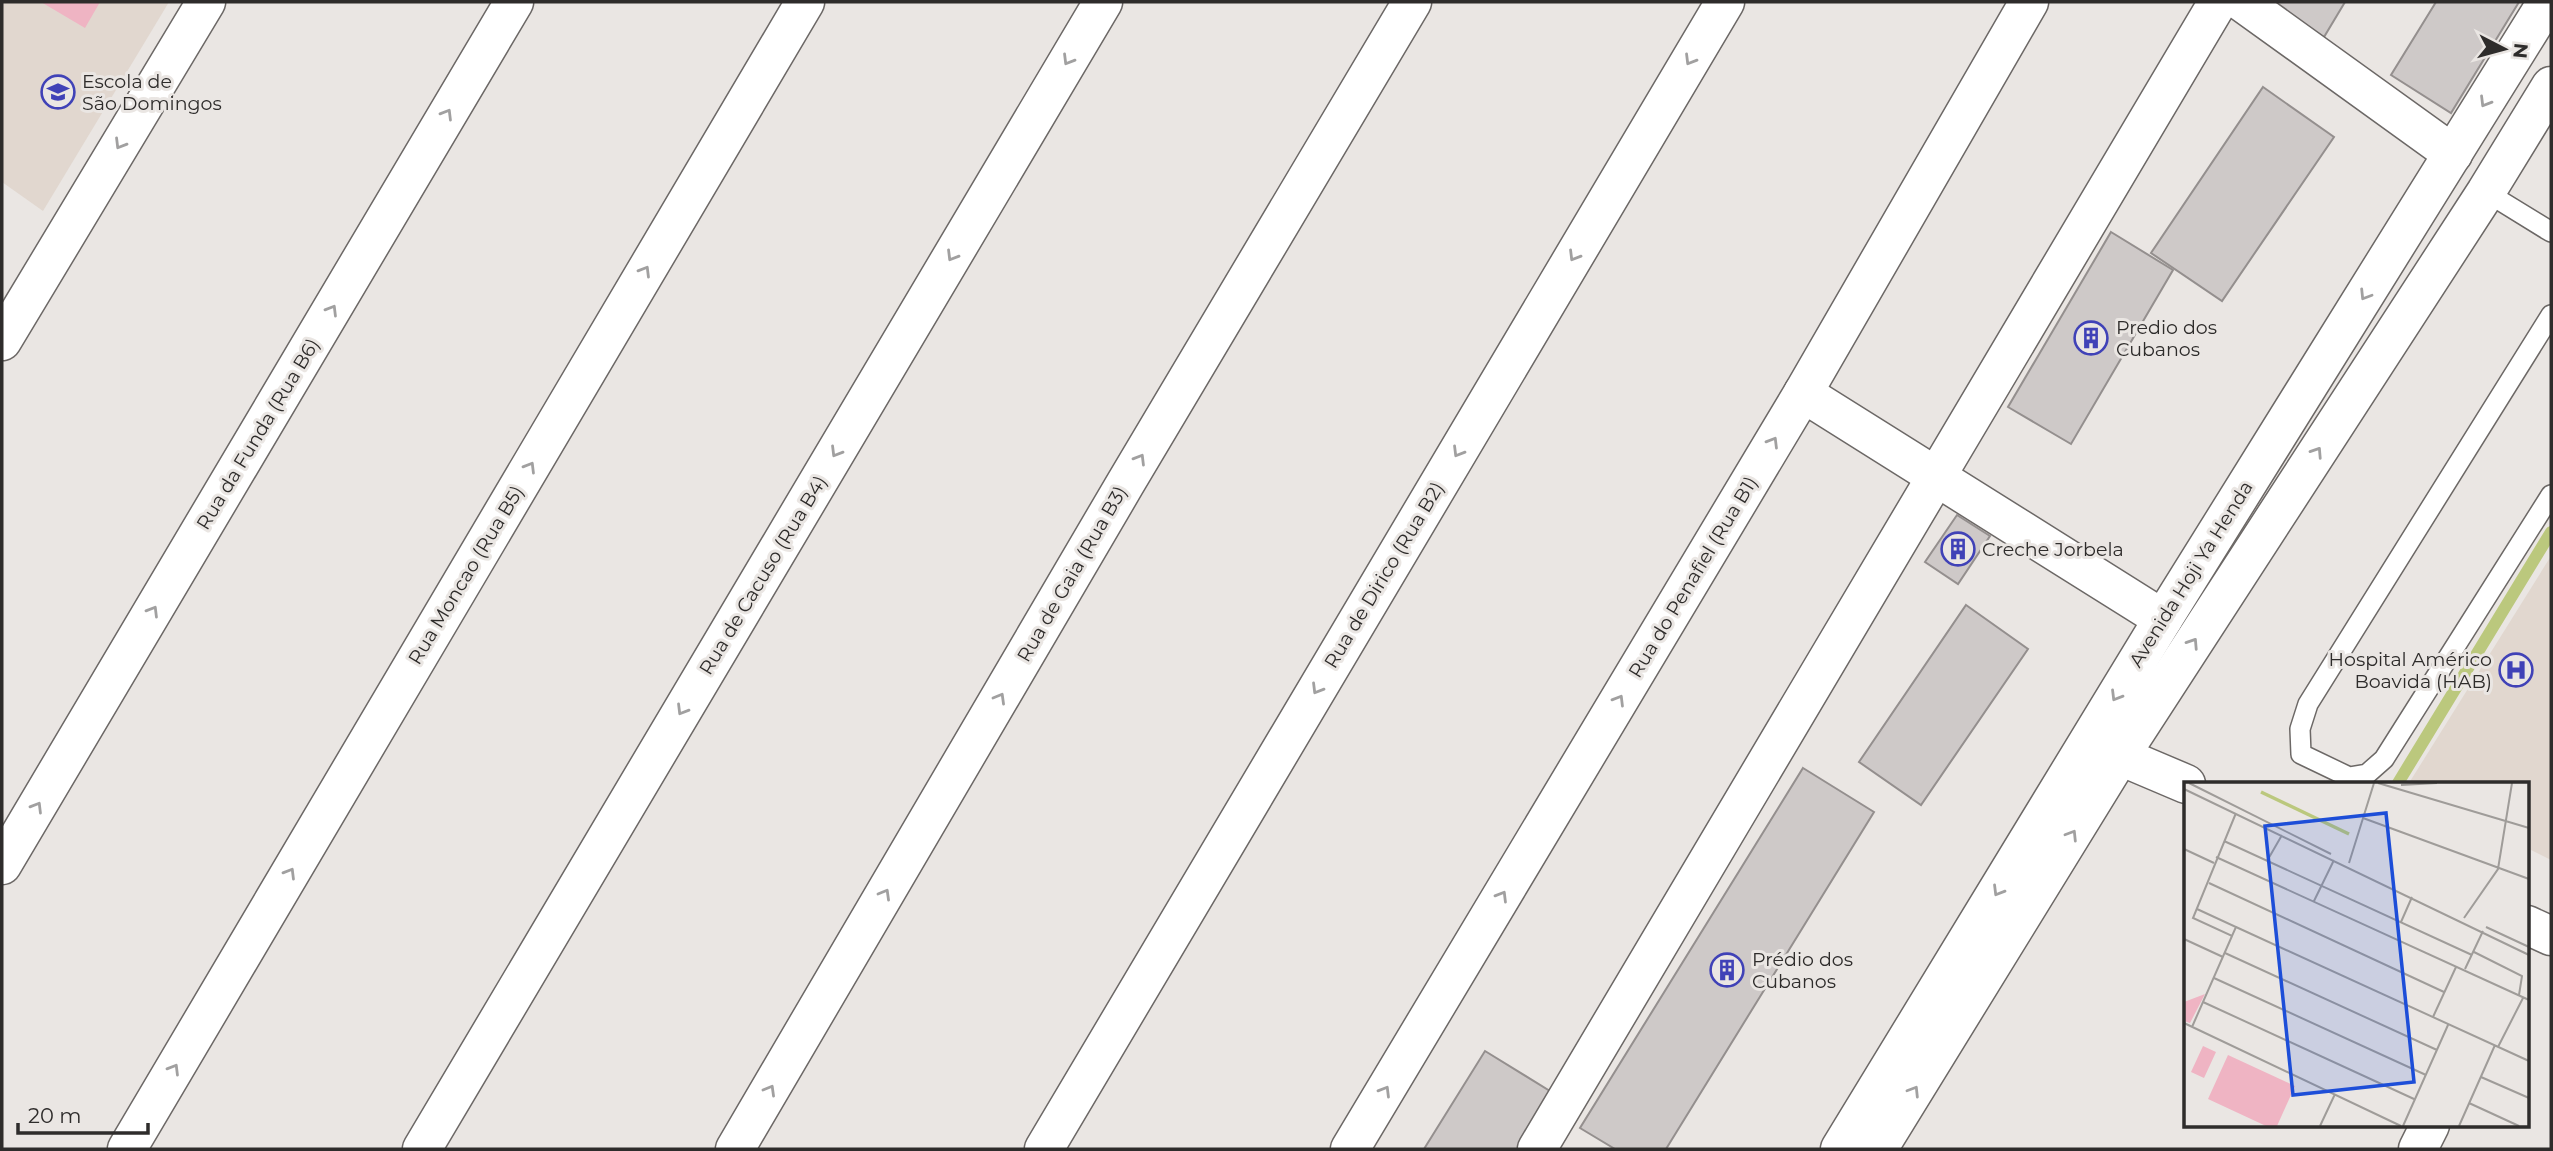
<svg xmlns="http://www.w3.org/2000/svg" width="2553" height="1151" font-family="Montserrat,sans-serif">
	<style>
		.built { fill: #e1d7cf }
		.green { fill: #efb4c3 }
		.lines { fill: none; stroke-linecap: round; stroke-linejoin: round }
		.stream { stroke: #bbc87d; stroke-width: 12 }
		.building { fill: #cec9c8; stroke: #948f8e; stroke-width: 2 }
		.lane-casing { stroke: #6c6866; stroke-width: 22 }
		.street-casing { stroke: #6c6866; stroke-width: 41 }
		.secondary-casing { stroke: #6c6866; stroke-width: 41 }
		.lane { stroke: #fff; stroke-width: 19 }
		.street { stroke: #fff; stroke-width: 38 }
		.secondary { stroke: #fff; stroke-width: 38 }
		.oneway { stroke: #a1a0a0 }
		.labels { text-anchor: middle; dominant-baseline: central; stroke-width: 6; stroke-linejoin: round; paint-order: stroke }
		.poi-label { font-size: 19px; fill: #2e2c2b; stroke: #eae6e3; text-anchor: start }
		.street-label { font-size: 19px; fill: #2e2c2b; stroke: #eae6e3 }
		.inset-river { fill: none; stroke: #bbc87d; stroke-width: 3.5 }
		.inset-road { fill: none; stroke: #9f9c99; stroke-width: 2 }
		.view { fill: #1d4ed8; fill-opacity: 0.15; stroke: #1d4ed8; stroke-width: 3.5 }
		.inset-edge { fill: none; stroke: #2e2c2b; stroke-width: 3.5 }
	</style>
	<rect width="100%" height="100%" fill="#eae6e3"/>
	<!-- built -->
	<g class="built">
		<path d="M2,2H169L43,211L2,182Z"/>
		<path d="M2551,556V860L2527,848V783H2409Z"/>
	</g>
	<!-- green -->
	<path class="green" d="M41,2H100L85,28Z"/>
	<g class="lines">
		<!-- stream -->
		<path class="stream" d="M2398,783L2551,532"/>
	</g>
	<!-- building -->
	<g class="building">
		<path d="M2268,2H2345L2324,37Z"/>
		<path d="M2436,2H2519L2451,113L2391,75Z"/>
		<path d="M2263,87L2334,137L2222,301L2151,253Z"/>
		<path d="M2111,232L2173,270L2071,444L2008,407Z"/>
		<path d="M1957,515L1990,536L1958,584L1925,562Z"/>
		<path d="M1966,605L2028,649L1921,805L1859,762Z"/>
		<path d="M1803,768L1874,812L1666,1149H1615L1580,1128Z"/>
		<path d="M1485,1051L1558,1096L1524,1149H1424Z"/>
	</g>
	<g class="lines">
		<defs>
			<g id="lane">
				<path d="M2486,192L2551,232"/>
				<path d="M2551,315L2308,704L2300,729L2301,754L2349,777L2367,774L2384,759L2551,495"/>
			</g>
			<g id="street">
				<path d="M2242,2L2453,154"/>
				<path d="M2,341L206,2"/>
				<path d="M1803,393L2163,619"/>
				<path d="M2,865L514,2"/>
				<path d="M127,1149L805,2"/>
				<path d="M422,1149L1103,2"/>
				<path d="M735,1149L1125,484L1412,2"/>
				<path d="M1044,1149L1725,2"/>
				<path d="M1350,1149L1803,393L2029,2"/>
				<path d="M1537,1149L2218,2"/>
				<path d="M2418,1149L2430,1125"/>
			</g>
			<g id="secondary">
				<path d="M2120,756L2186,784"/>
				<path d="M2527,925L2551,936"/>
				<path d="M1840,1149L2163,619L2547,2"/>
				<path d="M1878,1149L2120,756L2486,192L2551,86"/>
			</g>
		</defs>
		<!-- lane casing -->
		<use href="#lane" class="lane-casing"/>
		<!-- street casing -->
		<use href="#street" class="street-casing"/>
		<!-- secondary casing -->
		<use href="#secondary" class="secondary-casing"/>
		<!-- lane -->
		<use href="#lane" class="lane"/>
		<!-- street -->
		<use href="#street" class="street"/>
		<!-- secondary -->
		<use href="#secondary" class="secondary"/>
	</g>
	<!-- one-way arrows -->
	<defs><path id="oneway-chevron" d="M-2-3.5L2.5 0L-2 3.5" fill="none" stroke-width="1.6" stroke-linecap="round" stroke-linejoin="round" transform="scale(1.75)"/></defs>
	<g class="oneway">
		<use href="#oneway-chevron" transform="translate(1068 60) rotate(121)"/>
		<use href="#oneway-chevron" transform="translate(1690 60) rotate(121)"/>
		<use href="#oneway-chevron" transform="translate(2485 102) rotate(121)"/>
		<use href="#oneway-chevron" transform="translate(447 114) rotate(-59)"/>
		<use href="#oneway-chevron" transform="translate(120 144) rotate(121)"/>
		<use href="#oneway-chevron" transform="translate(952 256) rotate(121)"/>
		<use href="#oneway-chevron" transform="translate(1574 256) rotate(121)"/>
		<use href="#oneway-chevron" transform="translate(645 271) rotate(-59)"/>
		<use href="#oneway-chevron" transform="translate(2365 295) rotate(122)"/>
		<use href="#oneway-chevron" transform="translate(332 310) rotate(-59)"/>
		<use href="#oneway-chevron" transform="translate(1773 442) rotate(-59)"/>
		<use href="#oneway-chevron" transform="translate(836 452) rotate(121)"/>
		<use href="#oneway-chevron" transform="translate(1458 452) rotate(121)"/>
		<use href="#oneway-chevron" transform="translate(2317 452) rotate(-57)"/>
		<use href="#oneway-chevron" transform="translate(1140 459) rotate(-59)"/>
		<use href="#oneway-chevron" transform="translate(530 467) rotate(-59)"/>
		<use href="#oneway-chevron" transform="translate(153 611) rotate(-59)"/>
		<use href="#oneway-chevron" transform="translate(2193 643) rotate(-57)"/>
		<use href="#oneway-chevron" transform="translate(1317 689) rotate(121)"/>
		<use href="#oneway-chevron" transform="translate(2116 696) rotate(121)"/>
		<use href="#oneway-chevron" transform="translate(1000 698) rotate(-60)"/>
		<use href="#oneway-chevron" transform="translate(1619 700) rotate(-59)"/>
		<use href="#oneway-chevron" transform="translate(682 710) rotate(121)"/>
		<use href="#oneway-chevron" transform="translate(37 807) rotate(-59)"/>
		<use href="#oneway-chevron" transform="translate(2072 835) rotate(-58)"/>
		<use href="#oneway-chevron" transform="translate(290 873) rotate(-59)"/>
		<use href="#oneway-chevron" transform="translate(1998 891) rotate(121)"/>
		<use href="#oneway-chevron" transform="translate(885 894) rotate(-60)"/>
		<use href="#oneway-chevron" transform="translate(1502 896) rotate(-59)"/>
		<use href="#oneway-chevron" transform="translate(174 1069) rotate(-59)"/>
		<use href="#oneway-chevron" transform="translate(770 1090) rotate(-60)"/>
		<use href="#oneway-chevron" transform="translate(1385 1091) rotate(-59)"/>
		<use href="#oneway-chevron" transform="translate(1914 1091) rotate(-58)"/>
	</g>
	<!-- icons -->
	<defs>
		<symbol id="school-ring" viewBox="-11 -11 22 22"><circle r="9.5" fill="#eae6e3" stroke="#4042b7" stroke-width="1.5"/><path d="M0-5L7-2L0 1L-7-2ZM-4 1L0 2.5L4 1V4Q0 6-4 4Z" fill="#4042b7"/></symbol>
		<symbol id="building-ring" viewBox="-11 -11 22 22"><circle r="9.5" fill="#eae6e3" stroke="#4042b7" stroke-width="1.5"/><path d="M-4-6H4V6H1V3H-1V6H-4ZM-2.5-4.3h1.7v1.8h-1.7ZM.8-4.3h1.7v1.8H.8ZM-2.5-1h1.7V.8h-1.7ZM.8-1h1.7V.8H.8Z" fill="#4042b7"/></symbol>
		<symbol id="hospital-ring" viewBox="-11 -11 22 22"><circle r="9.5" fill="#eae6e3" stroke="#4042b7" stroke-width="1.5"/><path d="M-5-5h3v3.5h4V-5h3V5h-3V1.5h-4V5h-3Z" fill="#4042b7"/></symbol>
	</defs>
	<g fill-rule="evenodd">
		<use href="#school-ring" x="39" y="73" width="38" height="38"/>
		<use href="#building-ring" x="2072" y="319" width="38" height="38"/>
		<use href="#building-ring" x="1939" y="530" width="38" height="38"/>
		<use href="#hospital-ring" x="2497" y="651" width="38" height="38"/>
		<use href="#building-ring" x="1708" y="951" width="38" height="38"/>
	</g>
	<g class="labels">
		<!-- poi labels -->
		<g class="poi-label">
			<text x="82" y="81">Escola de<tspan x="82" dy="22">São Domingos</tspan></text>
			<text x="2116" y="327">Predio dos<tspan x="2116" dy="22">Cubanos</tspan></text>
			<text x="1982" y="549">Creche Jorbela</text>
			<text x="2492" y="659" text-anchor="end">Hospital Américo<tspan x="2492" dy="22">Boavida (HAB)</tspan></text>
			<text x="1752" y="959">Prédio dos<tspan x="1752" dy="22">Cubanos</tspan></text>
		</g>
		<!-- street labels -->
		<g class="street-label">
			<text transform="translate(258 434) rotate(-59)">Rua da Funda (Rua B6)</text>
			<text transform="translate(1072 574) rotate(-60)">Rua de Gaia (Rua B3)</text>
			<text transform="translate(2191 574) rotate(-58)">Avenida Hoji Ya Henda</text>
			<text transform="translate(466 575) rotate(-59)">Rua Moncao (Rua B5)</text>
			<text transform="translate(763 575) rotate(-59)">Rua de Cacuso (Rua B4)</text>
			<text transform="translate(1384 575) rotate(-59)">Rua de Dirico (Rua B2)</text>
			<text transform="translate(1693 577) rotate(-59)">Rua do Penafiel (Rua B1)</text>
		</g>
	</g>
	<!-- overview -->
	<g transform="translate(2184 782)">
		<rect width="345" height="345" fill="#eae6e3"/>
		<path d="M21,212L6,241L0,239V220ZM19,264L32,270L20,296L7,290ZM44,273L111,304L93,344H82L24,317Z" fill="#efb4c3"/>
		<path class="inset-river" d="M77,10L165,52"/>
		<path class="inset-road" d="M5,1L147,72M194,1L345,46M217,3L253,1M0,7L345,173M179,36L345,97M40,59L288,173M0,67L30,81M32,75L345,218M83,79L98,53M165,81L190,1M25,101L260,210M130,119L150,78M13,127L52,145L48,154L9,136L52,31M280,136L314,87L328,1M217,140L228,115M52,145L345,279M302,145L345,165M0,157L39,175M290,170L338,194L335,213M41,171L253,268M281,187L299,149M30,196L242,293M19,220L230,317M249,235L272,185M0,241L217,344M8,245L48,154M314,265L339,216M297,295L345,316M285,321L335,344M136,344L151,312M219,344L264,243M275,344L311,263"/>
		<path class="view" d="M202,31L230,300L109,313L81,44Z"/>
		<rect width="345" height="345" class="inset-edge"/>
	</g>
	<!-- border -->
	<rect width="2553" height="1151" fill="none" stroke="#2e2c2b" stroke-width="7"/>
	<!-- north arrow -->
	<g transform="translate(2504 49) rotate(96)" stroke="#eae6e3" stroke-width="5" paint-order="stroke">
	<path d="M0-5L12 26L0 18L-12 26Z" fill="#2e2c2b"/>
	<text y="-10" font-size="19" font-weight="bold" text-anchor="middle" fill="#2e2c2b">N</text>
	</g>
	<!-- scale -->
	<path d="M18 1123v10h130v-10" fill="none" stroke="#2e2c2b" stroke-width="3.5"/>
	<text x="28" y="1123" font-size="21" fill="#2e2c2b" stroke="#eae6e3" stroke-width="5" paint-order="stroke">20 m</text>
</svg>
